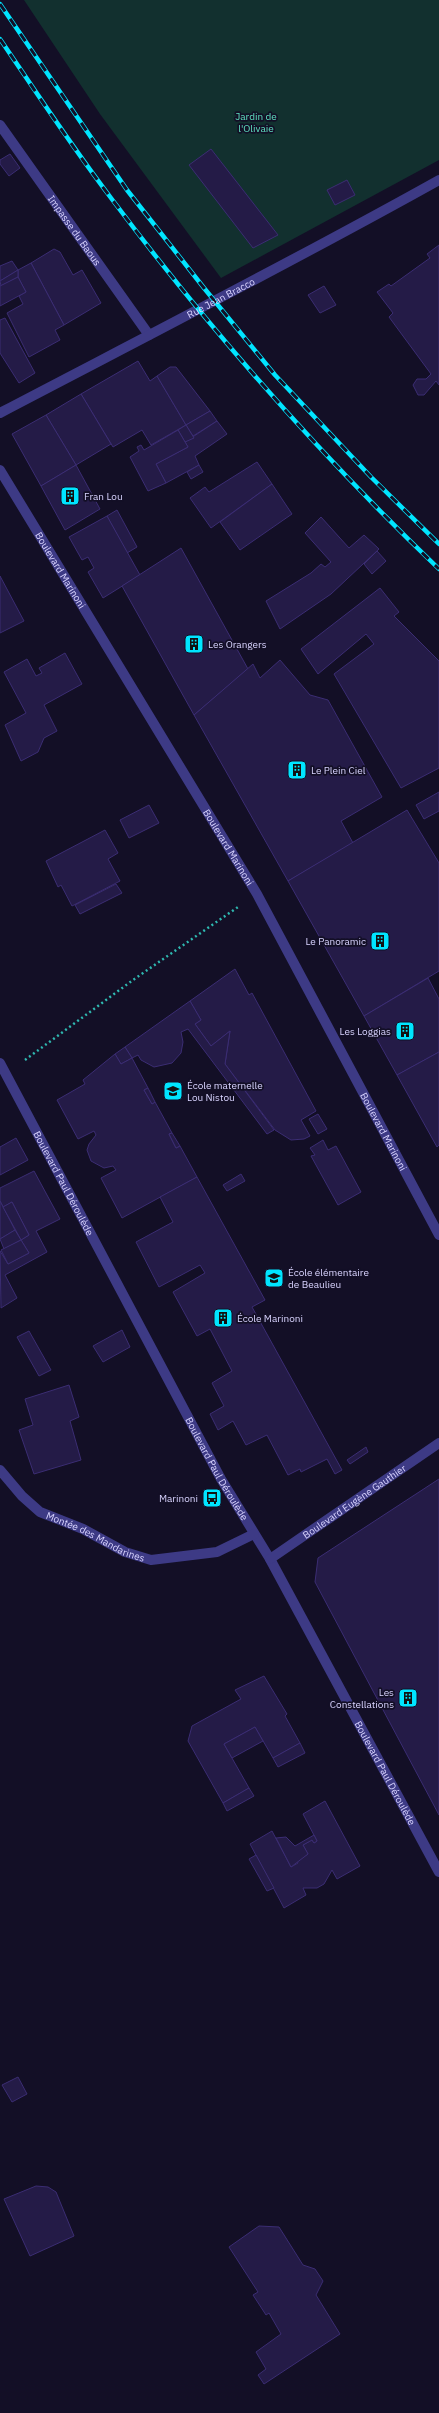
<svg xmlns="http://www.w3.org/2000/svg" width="439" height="2413" font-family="'IBM Plex Sans',sans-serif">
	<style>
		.green { fill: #12302f }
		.building { fill: #241b47; stroke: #3b2d73 }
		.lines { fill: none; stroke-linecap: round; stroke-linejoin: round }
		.path { stroke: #2fb8b0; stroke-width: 2.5; stroke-dasharray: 2 3; stroke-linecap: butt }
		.minor { stroke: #3d3a85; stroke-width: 10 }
		.rail-casing { stroke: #00e5ff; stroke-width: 4.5 }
		.rail { stroke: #130f26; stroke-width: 3; stroke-dasharray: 9; stroke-linecap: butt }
		.labels { text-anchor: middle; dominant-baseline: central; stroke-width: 3.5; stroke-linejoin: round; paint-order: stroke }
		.park-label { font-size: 10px; fill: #5fe0c0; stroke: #130f26 }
		.street-label { font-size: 10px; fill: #d9d4ff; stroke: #130f26 }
		.poi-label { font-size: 10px; fill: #d9d4ff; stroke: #130f26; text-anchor: start }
	</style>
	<rect width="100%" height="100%" fill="#130f26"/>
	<!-- green -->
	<path class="green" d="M24,0H439V160L221,278L100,114Z"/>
	<!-- building -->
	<g class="building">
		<path d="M211,149L278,235L253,248L189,165Z"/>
		<path d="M10,154L20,168L9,176L0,164V160Z"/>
		<path d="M347,180L355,195L335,205L327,190Z"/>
		<path d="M439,245V385L436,381L424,395H418L413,385L417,379H426L431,374L389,317L393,313L377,292L389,284L391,286L430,258L427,254Z"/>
		<path d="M54,249L60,252L73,275L82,270L101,303L64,325L31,263Z"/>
		<path d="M12,261L18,270L0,281V266Z"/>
		<path d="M31,263L64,325L55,330L60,340L29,357L7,313L23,304L19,296L26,292L18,277V270Z"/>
		<path d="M18,270V277L1,286L0,281Z"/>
		<path d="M18,277L26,292L0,306V286Z"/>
		<path d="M324,286L336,305L320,313L308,295Z"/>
		<path d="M5,318L35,373L19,383L0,353V320Z"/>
		<path d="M138,361L150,381L157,376L186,425L151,445L142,430L113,447L81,394Z"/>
		<path d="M170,367H176L210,411L186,425L157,376Z"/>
		<path d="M81,394L111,444L76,465L46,415Z"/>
		<path d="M210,411L217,421L193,436L186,425Z"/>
		<path d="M46,415L76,465L41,486L12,434Z"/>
		<path d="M217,421L227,434L195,456L199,465L166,483L156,464L188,447L185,442Z"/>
		<path d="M186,425L194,438L185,442L178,430Z"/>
		<path d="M178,430L188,447L156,464L166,483L148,491L130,457L139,451L137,447L141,445L144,450Z"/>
		<path d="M257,462L272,484L211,528L190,498L205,487L209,492Z"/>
		<path d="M76,465L100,509L65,530L41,486Z"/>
		<path d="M199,465L203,472L191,479L187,472Z"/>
		<path d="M272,484L292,514L240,550L220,522Z"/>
		<path d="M117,510L137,547L127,553L107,516Z"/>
		<path d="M107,516L140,575L103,598L88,572L94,568L88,557L82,560L69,537Z"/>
		<path d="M321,517L349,548L364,535L379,549L331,594L280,629L266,601L311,573L321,564L325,567L331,562L305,533Z"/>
		<path d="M181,548L248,669L194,715L122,586Z"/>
		<path d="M377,551L386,561L372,574L364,564Z"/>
		<path d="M0,576L24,621L0,633Z"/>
		<path d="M380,588L399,612L394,616L439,661V768L401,788L334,674L374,644L366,634L318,674L301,649Z"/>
		<path d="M65,653L82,684L44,705L57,731L44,738L38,752L21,761L5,725L26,713L4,672L27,659L36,676L42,673L39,668Z"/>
		<path d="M280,660L310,695L328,700L382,797L341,821L353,843L288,881L194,715L253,664L260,678Z"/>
		<path d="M439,792V811L424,819L416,805Z"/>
		<path d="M149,805L159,823L129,838L120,820Z"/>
		<path d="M407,810L439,863V971L364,1016L288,881Z"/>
		<path d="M105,830L118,853L108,859L120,881L72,906L61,885L58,887L46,861Z"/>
		<path d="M116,884L122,893L80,914L75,905Z"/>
		<path d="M235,969L249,995L252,993L316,1111L301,1120L310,1136L304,1139L291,1140L275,1130L225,1064L230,1031L211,1046L195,1024L201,1020L190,1001Z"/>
		<path d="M428,978L439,999V1052L397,1075L364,1016Z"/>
		<path d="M190,1001L201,1020L195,1024L211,1046L230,1031L225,1064L274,1130L267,1134L188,1029L181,1032L183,1042L181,1053L172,1063L154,1067L141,1060L138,1055L132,1058L125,1047Z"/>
		<path d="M125,1047L132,1058L121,1064L115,1054Z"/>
		<path d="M439,1052V1145L437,1147L397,1075Z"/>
		<path d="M115,1054L121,1064L132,1058L148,1088L144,1090L152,1104L155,1102L172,1133L169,1134L176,1148L180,1146L197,1177L122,1218L101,1178L116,1170L113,1166L104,1168L91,1161L87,1150L89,1144L96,1135L94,1131L78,1139L57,1100L85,1084L83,1080Z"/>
		<path d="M148,1088L155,1102L152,1104L144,1090Z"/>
		<path d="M318,1114L327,1129L318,1134L309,1119Z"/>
		<path d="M172,1133L180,1146L176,1148L169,1134Z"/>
		<path d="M16,1138L28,1160L0,1175V1147Z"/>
		<path d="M323,1140L328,1150L336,1146L361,1192L338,1205L311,1156L315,1155L310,1148Z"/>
		<path d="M34,1171L60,1219L36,1231L47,1252L5,1275L17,1298L1,1308L0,1251L8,1264L29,1253L21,1240L29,1235L12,1202L3,1207L0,1201V1188Z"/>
		<path d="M241,1174L245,1181L227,1191L223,1185Z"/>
		<path d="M197,1177L265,1300L252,1307L342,1470L335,1474L327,1459L301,1472L300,1469L288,1475L267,1435L246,1445L233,1421L218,1430L210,1414L224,1406L212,1383L232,1371L210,1329L197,1336L173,1292L205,1273L200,1265L159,1287L136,1242L173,1222L160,1197Z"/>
		<path d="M0,1201L15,1230L0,1239Z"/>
		<path d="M12,1202L29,1235L21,1240L3,1207Z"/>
		<path d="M15,1230L21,1240L4,1249L0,1239Z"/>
		<path d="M21,1240L29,1253L8,1264L1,1250Z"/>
		<path d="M122,1330L130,1347L103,1362L93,1346Z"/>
		<path d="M29,1331L51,1370L39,1376L17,1337Z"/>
		<path d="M69,1385L79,1417L70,1421L81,1460L34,1474L19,1430L33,1425L25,1399Z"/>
		<path d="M366,1447L368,1452L350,1464L347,1460Z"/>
		<path d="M439,1479V1815L315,1582L318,1558Z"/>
		<path d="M264,1676L287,1714L285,1716L300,1743L273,1758L255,1727L224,1744L249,1788L223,1803L188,1741L192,1726L241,1699L235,1690Z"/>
		<path d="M255,1727L263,1741L232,1758L224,1744Z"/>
		<path d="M300,1743L305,1753L278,1767L273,1758Z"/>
		<path d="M249,1788L254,1796L227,1811L223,1803Z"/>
		<path d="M325,1801L360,1866L337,1879L332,1870L324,1884L317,1888H303L306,1895L284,1908L250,1844L272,1831L291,1867L298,1863L297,1861L308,1854L303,1845L312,1840L314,1843L317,1841L303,1814Z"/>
		<path d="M314,1835L317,1841L314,1843L312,1840L303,1845L308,1854L291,1867L276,1838L286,1837L295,1846Z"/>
		<path d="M256,1855L274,1888L267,1891L249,1859Z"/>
		<path d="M18,2077L27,2094L12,2102L2,2085Z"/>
		<path d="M36,2186L48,2187L56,2192L74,2236L30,2256L4,2199Z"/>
		<path d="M259,2226L279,2227L303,2265L315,2269L323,2281L316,2295L340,2334L264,2384L258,2375L266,2369L256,2352L281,2334L269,2313L266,2315L253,2295L258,2292L229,2247Z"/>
	</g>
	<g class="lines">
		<!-- path -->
		<path class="path" d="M25,1060L133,980L238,907"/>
		<!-- minor -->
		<g class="minor">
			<path id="s1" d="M0,125L149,335"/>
			<path id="s2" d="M0,413C147,336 294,261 439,180"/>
			<path id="s3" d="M0,470L257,894L439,1235"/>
			<path id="s4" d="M0,1063L221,1479L270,1559L439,1872"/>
			<path id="s5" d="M0,1470L22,1496L40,1512L83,1529L125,1552L151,1560L217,1552L254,1534"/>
			<path id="s6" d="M270,1559L439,1443"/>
		</g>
		<defs>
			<g id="rail">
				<path d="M0,4L127,190L204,288L275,375L371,477L439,544"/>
				<path d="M0,39C36,92 72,147 111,198C210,330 320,455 439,569"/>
			</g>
		</defs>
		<!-- rail casing -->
		<use href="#rail" class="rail-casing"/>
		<!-- rail -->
		<use href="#rail" class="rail"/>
	</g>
	<!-- icons -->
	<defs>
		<symbol id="building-square" viewBox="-11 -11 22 22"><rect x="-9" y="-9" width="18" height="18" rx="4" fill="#00e5ff" stroke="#130f26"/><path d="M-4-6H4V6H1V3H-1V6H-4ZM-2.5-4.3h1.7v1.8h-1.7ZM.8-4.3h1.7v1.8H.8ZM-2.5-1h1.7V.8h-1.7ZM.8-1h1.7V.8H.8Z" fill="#111"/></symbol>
		<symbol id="school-square" viewBox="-11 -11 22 22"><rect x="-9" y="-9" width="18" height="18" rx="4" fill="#00e5ff" stroke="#130f26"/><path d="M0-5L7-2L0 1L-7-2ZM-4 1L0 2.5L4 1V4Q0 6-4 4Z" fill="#111"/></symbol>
		<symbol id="bus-square" viewBox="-11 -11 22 22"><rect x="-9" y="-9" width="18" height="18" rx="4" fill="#00e5ff" stroke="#130f26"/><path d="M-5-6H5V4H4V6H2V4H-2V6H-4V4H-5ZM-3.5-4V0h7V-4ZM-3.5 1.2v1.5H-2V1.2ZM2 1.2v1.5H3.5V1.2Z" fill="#111"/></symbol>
	</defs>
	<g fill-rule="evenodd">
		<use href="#building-square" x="59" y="485" width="22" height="22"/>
		<use href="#building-square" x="183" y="633" width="22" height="22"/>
		<use href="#building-square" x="286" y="759" width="22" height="22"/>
		<use href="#building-square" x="369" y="930" width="22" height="22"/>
		<use href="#building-square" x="394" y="1020" width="22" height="22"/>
		<use href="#school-square" x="162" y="1080" width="22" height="22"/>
		<use href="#school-square" x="263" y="1267" width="22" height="22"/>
		<use href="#building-square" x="212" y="1307" width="22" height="22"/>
		<use href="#bus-square" x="201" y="1487" width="22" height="22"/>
		<use href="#building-square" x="397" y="1687" width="22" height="22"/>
	</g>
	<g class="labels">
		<!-- park labels -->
		<g class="park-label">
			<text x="256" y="116">Jardin de<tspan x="256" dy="12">l'Olivaie</tspan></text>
		</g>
		<!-- street labels -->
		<g class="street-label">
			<text stroke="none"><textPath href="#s1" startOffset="129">Impasse du Baous</textPath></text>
			<text stroke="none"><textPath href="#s2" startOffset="249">Rue Jean Bracco</textPath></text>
			<text stroke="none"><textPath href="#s3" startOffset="117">Boulevard Marinoni</textPath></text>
			<text stroke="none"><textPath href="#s3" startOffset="441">Boulevard Marinoni</textPath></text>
			<text stroke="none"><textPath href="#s3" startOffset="765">Boulevard Marinoni</textPath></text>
			<text stroke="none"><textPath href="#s4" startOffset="136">Boulevard Paul Déroulède</textPath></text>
			<text stroke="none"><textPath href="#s4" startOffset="460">Boulevard Paul Déroulède</textPath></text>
			<text stroke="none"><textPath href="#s6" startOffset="102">Boulevard Eugène Gauthier</textPath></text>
			<text stroke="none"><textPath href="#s5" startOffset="119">Montée des Mandarines</textPath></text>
			<text stroke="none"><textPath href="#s4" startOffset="808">Boulevard Paul Déroulède</textPath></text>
		</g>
		<!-- poi labels -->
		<g class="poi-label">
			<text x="84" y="496">Fran Lou</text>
			<text x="208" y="644">Les Orangers</text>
			<text x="311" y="770">Le Plein Ciel</text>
			<text x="366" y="941" text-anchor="end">Le Panoramic</text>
			<text x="391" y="1031" text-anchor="end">Les Loggias</text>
			<text x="187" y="1085">École maternelle<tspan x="187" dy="12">Lou Nistou</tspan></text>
			<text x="288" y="1272">École élémentaire<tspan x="288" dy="12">de Beaulieu</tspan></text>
			<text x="237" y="1318">École Marinoni</text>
			<text x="198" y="1498" text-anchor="end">Marinoni</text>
			<text x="394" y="1692" text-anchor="end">Les<tspan x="394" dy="12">Constellations</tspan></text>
		</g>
	</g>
</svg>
